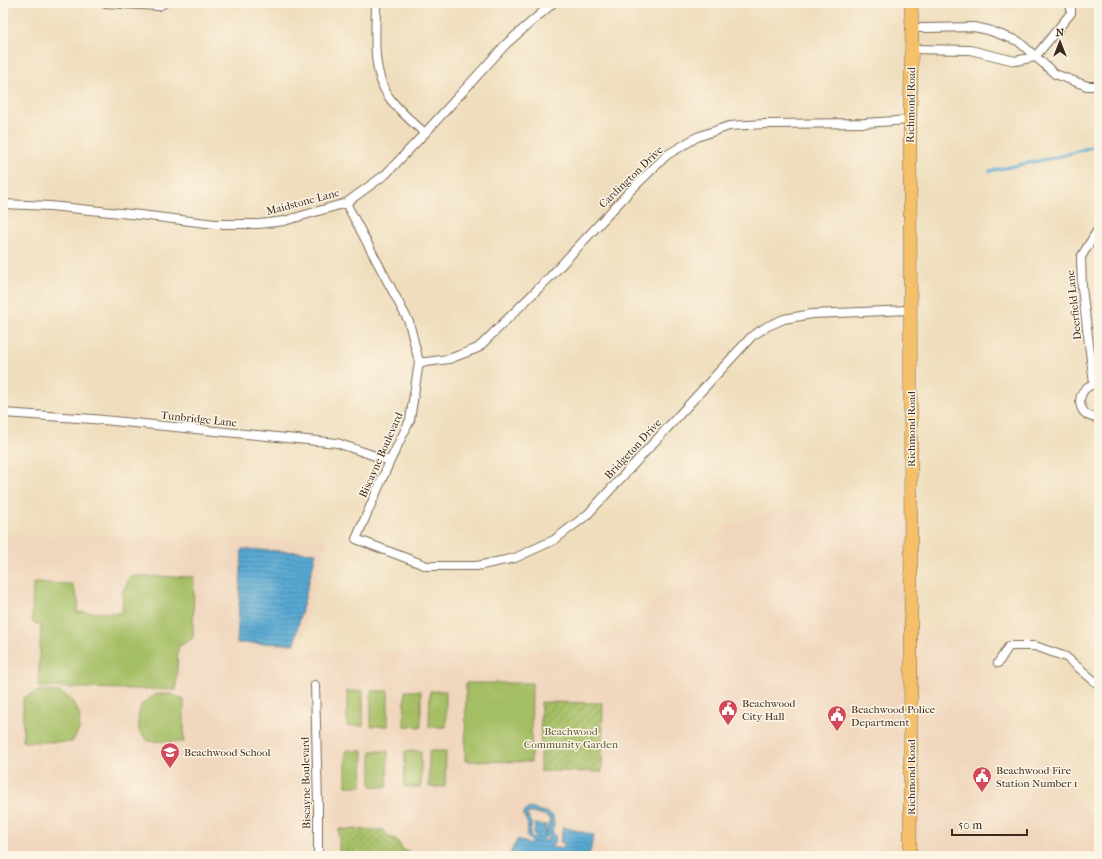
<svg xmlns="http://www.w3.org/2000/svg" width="1102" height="859" font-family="'IM FELL French Canon',serif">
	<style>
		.built { fill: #f0d6bc }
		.grass { fill: url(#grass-dots); stroke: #707441 }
		.garden { fill: url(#garden-furrows); stroke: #707441 }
		.pitch { fill: #a4be64; stroke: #707441 }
		.water { fill: url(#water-rules); stroke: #4a6a78; fill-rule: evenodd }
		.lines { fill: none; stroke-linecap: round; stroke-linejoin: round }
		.stream { stroke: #58a9d3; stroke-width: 3 }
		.street-casing { stroke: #7a6956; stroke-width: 10 }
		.primary-casing { stroke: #7a6956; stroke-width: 14 }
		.street { stroke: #fff; stroke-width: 8 }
		.primary { stroke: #f6c06b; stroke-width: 13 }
		.labels { text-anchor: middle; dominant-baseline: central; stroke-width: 3; stroke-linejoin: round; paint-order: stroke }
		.street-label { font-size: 11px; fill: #3b2a1e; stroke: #fcf5e5 }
		.poi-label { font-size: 11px; fill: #3b2a1e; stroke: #fcf5e5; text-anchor: start }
		.park-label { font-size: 11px; fill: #5a5633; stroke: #fcf5e5 }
	</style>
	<defs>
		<pattern id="grass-dots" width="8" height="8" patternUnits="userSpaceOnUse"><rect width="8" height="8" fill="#a4be64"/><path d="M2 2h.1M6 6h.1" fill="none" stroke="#879b52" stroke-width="1.8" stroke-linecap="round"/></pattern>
		<pattern id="garden-furrows" width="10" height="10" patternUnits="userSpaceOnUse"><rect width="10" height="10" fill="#a4be64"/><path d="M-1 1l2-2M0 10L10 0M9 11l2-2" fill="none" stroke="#879b52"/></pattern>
		<pattern id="water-rules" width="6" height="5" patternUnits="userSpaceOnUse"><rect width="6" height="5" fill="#58a9d3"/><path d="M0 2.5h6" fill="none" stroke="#4a8aab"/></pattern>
	</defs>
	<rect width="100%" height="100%" fill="#fcf5e5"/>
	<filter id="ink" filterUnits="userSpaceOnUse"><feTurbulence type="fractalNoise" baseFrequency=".025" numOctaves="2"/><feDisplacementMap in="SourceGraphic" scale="8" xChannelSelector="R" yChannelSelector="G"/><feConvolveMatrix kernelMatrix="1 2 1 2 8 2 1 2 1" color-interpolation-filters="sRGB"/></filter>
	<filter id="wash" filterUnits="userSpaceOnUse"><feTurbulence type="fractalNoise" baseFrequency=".012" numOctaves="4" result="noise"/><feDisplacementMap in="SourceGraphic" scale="16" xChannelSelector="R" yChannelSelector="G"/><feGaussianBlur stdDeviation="0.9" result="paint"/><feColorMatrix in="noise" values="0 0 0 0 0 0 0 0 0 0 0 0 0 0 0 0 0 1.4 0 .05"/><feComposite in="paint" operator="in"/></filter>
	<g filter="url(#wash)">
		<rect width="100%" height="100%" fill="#efdebd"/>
		<!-- built -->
		<path class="built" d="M780,509L911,513V630H977L979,684L1099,824V856H3V535L211,537L328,541L312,594L303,638L302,650L522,653L604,640L665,595L725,526Z"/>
		<!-- grass -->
		<path class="grass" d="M339,829L383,830L389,837L396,839L404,851C409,850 410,852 412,856H339Z"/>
		<!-- garden -->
		<path class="garden" d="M541,702L603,703L602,772L540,771Z"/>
		<!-- pitch -->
		<g class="pitch">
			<path d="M130,576L194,577L193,638L178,647L176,690L38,687L41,625L32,622L33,583L72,584L79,603L76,612L122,613L123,591Z"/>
			<path d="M466,683H532L531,762L465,761Z"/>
			<path d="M40,690L60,692L72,700L80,715L79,730L72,742H23V698Z"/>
			<rect x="347" y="691" width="16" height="35"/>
			<rect x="371" y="691" width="17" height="35"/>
			<path d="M405,691H421V727L404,726Z"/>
			<path d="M430,691H446V727H429Z"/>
			<path d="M156,694H171L184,700V742L148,741L139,731L138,718L141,705Z"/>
			<path d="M346,750L363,751L362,786H346Z"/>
			<path d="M371,751H388L387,787L371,786Z"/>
			<path d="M405,751H421V787H404Z"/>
			<path d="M429,751H446L445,787H429Z"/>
		</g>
		<!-- water -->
		<g class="water">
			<path d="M242,549L316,553L296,634L295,644L237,643Z"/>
			<path d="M529,808L546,812L553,816L554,825L552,830L555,836L556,841L551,846V847L563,849L564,843L560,842L563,827L594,835L589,856H510L512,849L518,839L531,845L532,842L526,836L528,825C526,819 523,817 524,812ZM529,813C536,813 546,814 550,820L545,836L549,840L548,841H545L544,839L546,825L535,824L534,835L538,837L537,838L531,837L530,833L532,823L527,815Z"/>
		</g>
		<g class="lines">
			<!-- stream -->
			<path class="stream" d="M990,171L1057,157L1099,145"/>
		</g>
	</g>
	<g filter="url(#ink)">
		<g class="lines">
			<defs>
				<g id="street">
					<path d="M105,3L159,6L164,3"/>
					<path d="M376,3C376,34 371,68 388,96C398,110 412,122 425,133"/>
					<path d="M912,28H928L974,27L988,30L1018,41L1055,74L1087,86H1099"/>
					<path d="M911,49L970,50L1015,61L1035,57"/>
					<path d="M1035,57L1071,13V3"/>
					<path d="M346,203L409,322L419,362L410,420L390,461L356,539L427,566H477L515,558L554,540L587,515L752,336L768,326L784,319L812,314L910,310"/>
					<path d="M3,204L50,206L140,215L215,224H259L284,221L346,203L386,174L425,133L506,44L553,3"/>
					<path d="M419,362H426L449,359L478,348L550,277L628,193L667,155L697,137L729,126L766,124L864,123L910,120"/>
					<path d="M1094,384L1082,288L1081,257L1099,228"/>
					<path d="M1098,384C1075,384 1073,418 1099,418"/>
					<path d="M3,413L93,419L337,443L390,461"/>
					<path d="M998,663L1009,646H1035L1066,657L1099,685"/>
					<path d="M315,685L318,805V856"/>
				</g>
				<path id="primary" d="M910,856L911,646L910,120L912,28L911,3"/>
			</defs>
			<!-- street casing -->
			<use href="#street" class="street-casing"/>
			<!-- primary casing -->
			<use href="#primary" class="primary-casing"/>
			<!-- street -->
			<use href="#street" class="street"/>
			<!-- primary -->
			<use href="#primary" class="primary"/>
		</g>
	</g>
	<!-- icons -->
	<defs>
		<symbol id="civic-pin" viewBox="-11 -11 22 30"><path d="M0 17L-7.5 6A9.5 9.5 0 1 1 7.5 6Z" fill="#d1495b" stroke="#fcf5e5"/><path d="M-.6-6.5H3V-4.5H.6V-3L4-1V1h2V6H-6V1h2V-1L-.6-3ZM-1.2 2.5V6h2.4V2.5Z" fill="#fff"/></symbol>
		<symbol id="school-pin" viewBox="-11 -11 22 30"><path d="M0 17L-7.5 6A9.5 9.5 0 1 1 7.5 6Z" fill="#d1495b" stroke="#fcf5e5"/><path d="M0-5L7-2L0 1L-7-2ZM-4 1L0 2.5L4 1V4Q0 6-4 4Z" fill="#fff"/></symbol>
	</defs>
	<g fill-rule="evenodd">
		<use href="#civic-pin" x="717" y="698" width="22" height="30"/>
		<use href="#civic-pin" x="826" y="704" width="22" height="30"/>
		<use href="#school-pin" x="159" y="741" width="22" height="30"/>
		<use href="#civic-pin" x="971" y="765" width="22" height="30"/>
	</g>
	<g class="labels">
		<!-- street labels -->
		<g class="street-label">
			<text transform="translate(911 105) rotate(-89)">Richmond Road</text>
			<text transform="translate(631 177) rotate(-44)">Cardington Drive</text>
			<text transform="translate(303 202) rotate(-15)">Maidstone Lane</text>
			<text transform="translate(1074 305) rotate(-96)">Deerfield Lane</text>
			<text transform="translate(199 419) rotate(6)">Tunbridge Lane</text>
			<text transform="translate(911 429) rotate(-90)">Richmond Road</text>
			<text transform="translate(633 449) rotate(-47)">Bridgeton Drive</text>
			<text transform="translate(381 455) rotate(-66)">Biscayne Boulevard</text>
			<text transform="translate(911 777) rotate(-90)">Richmond Road</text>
			<text transform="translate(306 783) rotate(-91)">Biscayne Boulevard</text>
		</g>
		<!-- poi labels -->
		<g class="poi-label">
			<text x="742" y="703">Beachwood<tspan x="742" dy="13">City Hall</tspan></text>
			<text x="851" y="709">Beachwood Police<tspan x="851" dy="13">Department</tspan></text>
			<text x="184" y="752">Beachwood School</text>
			<text x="996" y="770">Beachwood Fire<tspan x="996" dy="13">Station Number 1</tspan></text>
		</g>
		<!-- park labels -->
		<g class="park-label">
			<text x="571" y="731">Beachwood<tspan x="571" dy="13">Community Garden</tspan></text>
		</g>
	</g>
	<!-- margin -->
	<rect width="1102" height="859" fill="none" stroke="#fcf5e5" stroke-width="16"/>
	<!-- north arrow -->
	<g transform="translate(1060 42)" stroke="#fcf5e5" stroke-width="3" paint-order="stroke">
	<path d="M0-3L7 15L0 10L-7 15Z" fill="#3b2a1e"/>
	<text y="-6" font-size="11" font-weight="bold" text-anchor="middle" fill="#3b2a1e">N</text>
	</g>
	<!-- scale -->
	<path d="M952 829v6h75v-6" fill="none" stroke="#3b2a1e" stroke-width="2"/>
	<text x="958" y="829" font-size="12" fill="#3b2a1e" stroke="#fcf5e5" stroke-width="3" paint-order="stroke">50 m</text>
</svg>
